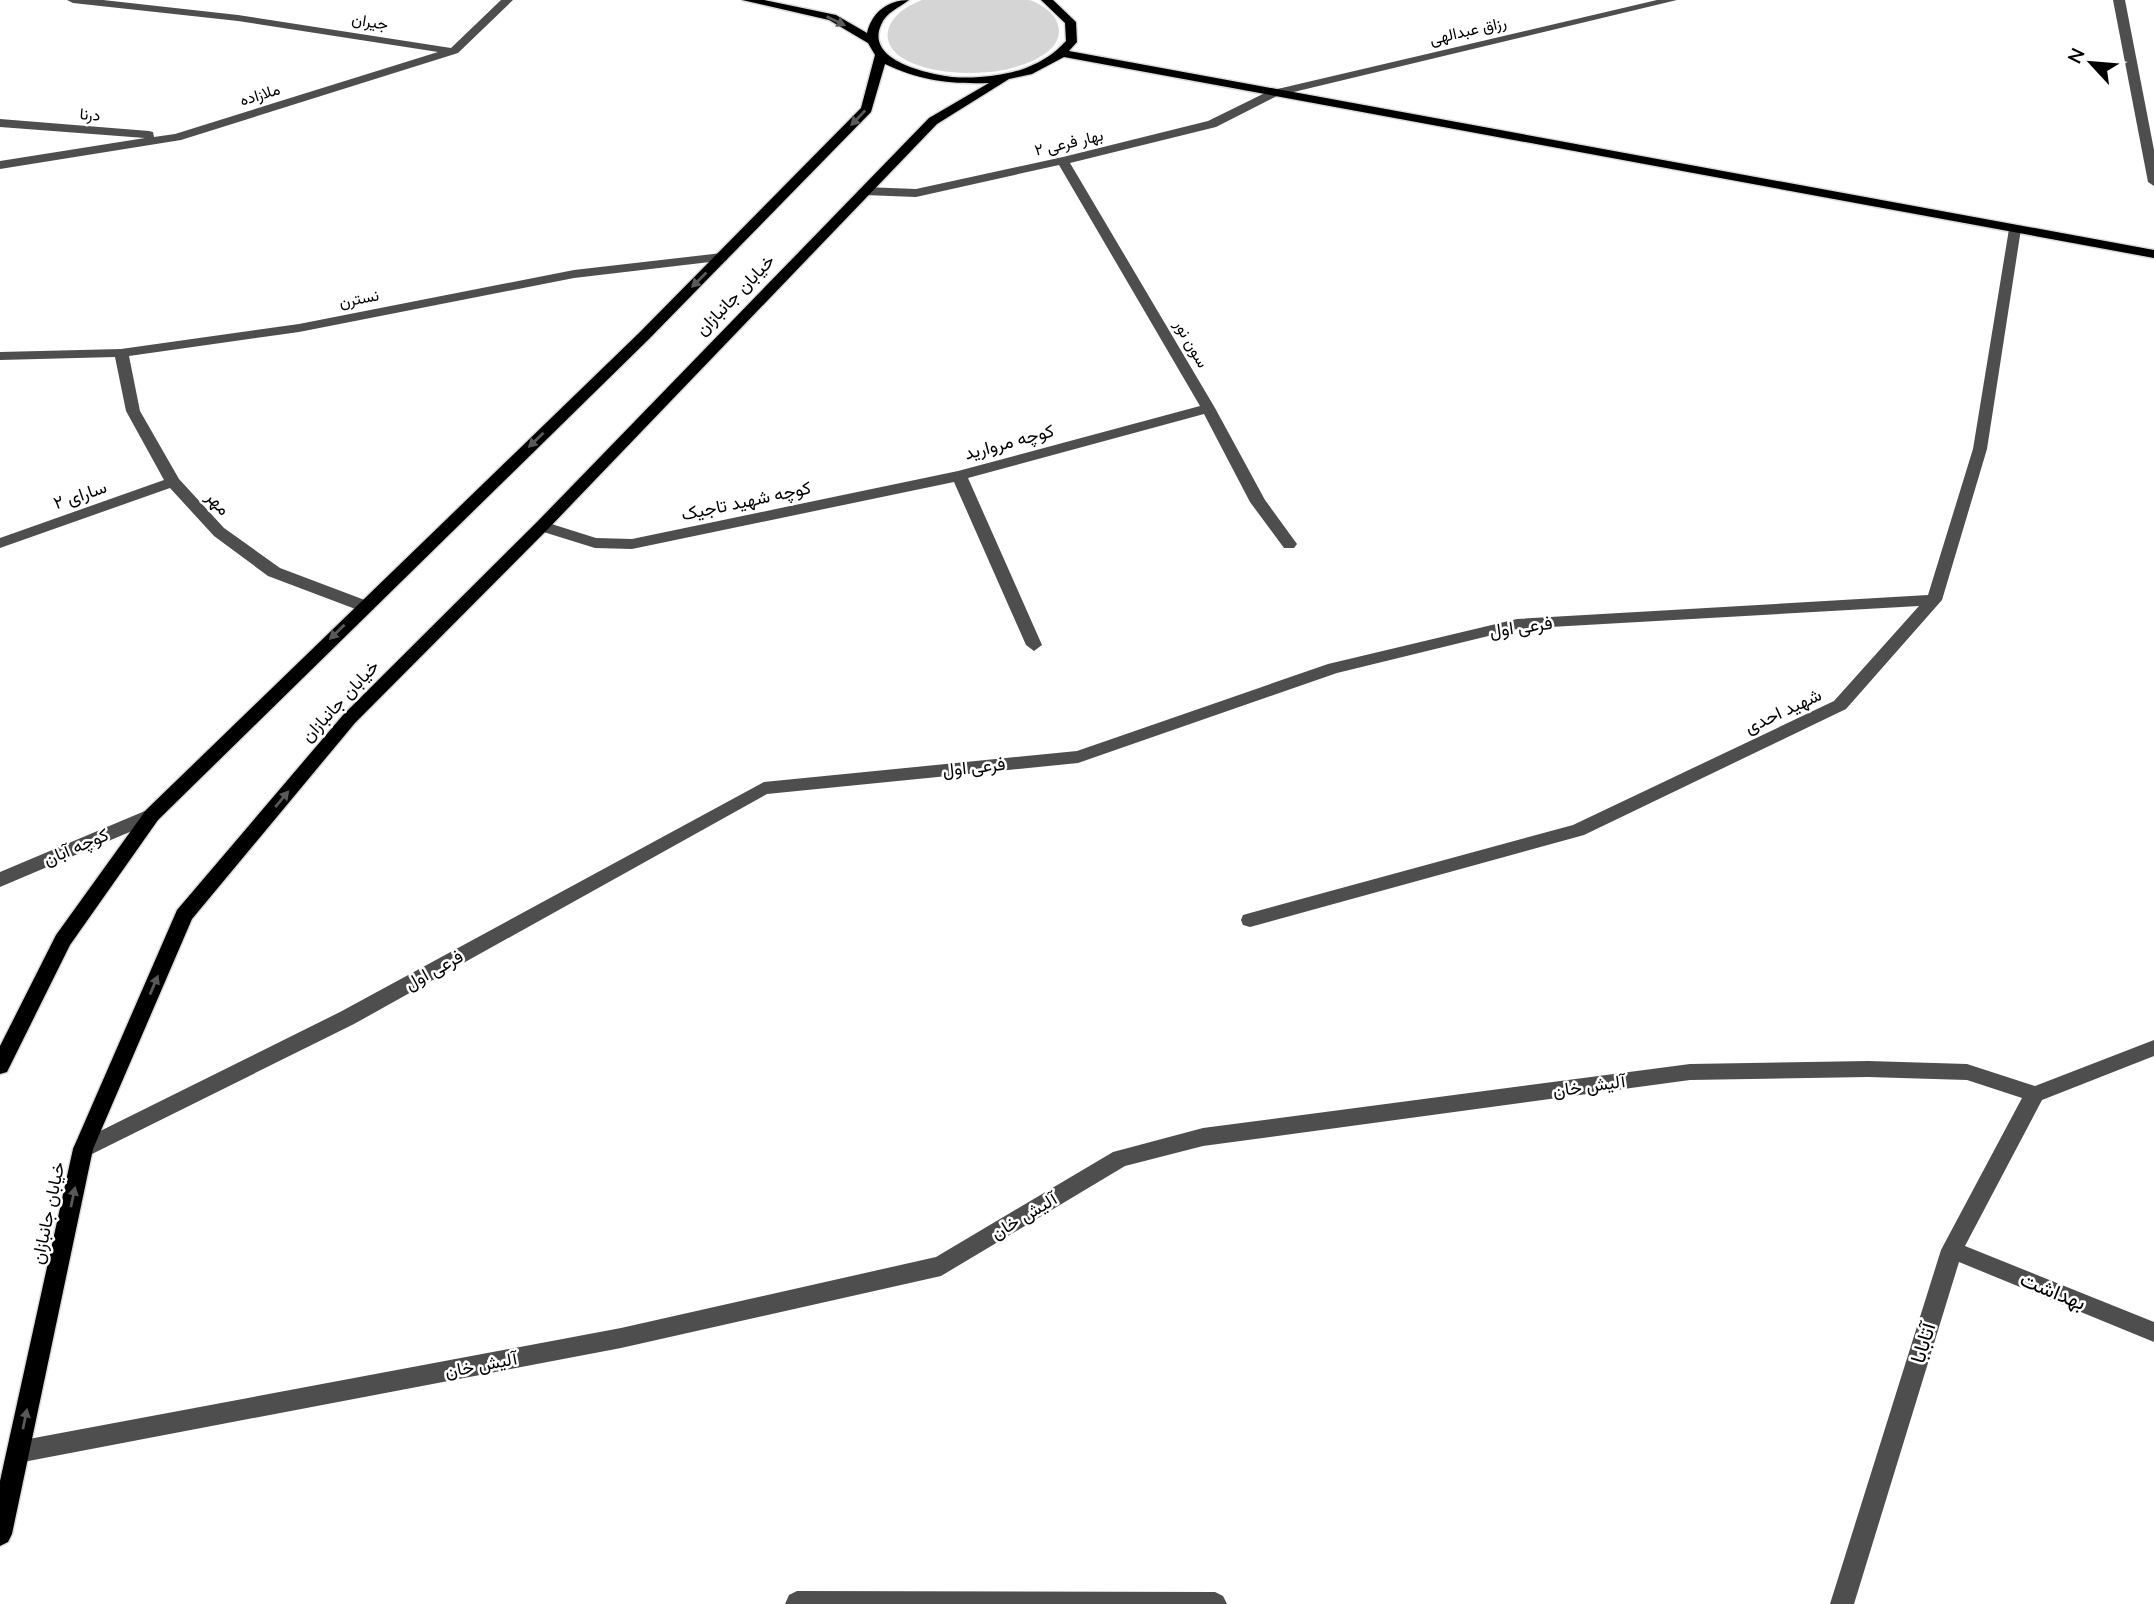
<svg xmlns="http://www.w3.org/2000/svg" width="2154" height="1604" font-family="'Nunito Sans',Vazirmatn,sans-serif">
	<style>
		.green { fill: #d5d5d5 }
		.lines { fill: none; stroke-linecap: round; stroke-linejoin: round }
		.major-casing { stroke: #dbdbdb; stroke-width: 3 }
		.minor { fill: #4e4e4e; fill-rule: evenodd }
		.major { fill: #000; fill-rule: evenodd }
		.oneway { fill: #595959 }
		.labels { text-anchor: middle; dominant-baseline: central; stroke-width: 5; stroke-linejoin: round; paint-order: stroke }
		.far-street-label { font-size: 16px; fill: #000; stroke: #fff }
		.street-label { font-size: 18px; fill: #000; stroke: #fff }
		.near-street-label { font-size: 21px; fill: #000; stroke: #fff }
	</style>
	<rect width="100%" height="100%" fill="#fff"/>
	<!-- green -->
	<path class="green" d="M922,0C947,0 972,0 997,0C1007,0 1019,0 1029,0C1038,2 1051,11 1055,18C1075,54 1013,70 989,72C965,74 942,73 920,66C873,51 880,16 922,0Z"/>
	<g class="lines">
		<defs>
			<path id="major" d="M742,0H764L836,15L867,33C872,12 888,0 909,0C899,8 886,12 881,25C865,61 928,74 952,77C975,79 1004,76 1026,68C1043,61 1054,54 1066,41L1065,23L1041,0H1053L1076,22L1077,42L1069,51L2154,250V258L1064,57L1032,74L1009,79L937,124L547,530L355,723L192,919L93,1149L12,1534L8,1542L0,1546V1481L73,1149L177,910L343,715L537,522L929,118L989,83C948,84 922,81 885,64L871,112L649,339L158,820L70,945L7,1072L0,1074V1046L56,935L146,810L639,333L861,108L875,55L868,43L829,20Z"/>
		</defs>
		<!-- major casing -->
		<use href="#major" class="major-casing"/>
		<!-- minor -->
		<g class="minor">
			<path d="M67,0H103L238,15L451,48L501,0H513L458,53L181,140L0,169V161L145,138L0,127V119L149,131L153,132L154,137L175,134L438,52L238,21L73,3Z"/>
			<path d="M1657,0H1677L1277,96L1216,127L1070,163L1215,408L1265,500L1297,544L1294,548H1284L1250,502L1204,414L968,478L1042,645L1034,651L1026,645L954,482L632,549L595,548L537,530L534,526L542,521L596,538L632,539L958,471L1200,406L1059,165L916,197L864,195L858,191L864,187L916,189L1063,157L1208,121L1269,91Z"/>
			<path d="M2113,0H2125L2154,150V186L2148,182Z"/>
			<path d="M2015,225L2021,229L1987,449L1942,600L1846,709L1584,835L1250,927L1243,925L1241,920L1243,915L1250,913L1573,825L1834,701L1919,606L1517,629L1337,673L1078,763L767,794L354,1024L90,1155L83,1158L76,1155L73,1149L76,1143L340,1012L764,782L1077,751L1328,664L1517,619L1928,595L1973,449L2009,229Z"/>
			<path d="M722,253L727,254V260L574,278L299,332L129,356L140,411L179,479L224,528L280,568L370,602L372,606L370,610H358L268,576L214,536L170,488L0,548V538L164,480L126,411L115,357L0,360V352L121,349L299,324L574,270Z"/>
			<path d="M152,808L158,810L161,815L158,820L0,887V872Z"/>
			<path d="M2154,1040V1056L2042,1100L1965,1246L2154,1322V1342L1959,1262L1854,1604H1830L1941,1250L2022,1098L1967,1080L1868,1077L1690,1080L1203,1146L1125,1166L941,1276L621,1348L18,1463L10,1460L7,1452L10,1444L18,1441L621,1328L936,1257L1113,1152L1203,1128L1690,1064L1868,1061L1967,1064L2035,1086Z"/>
			<path d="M797,1591L1215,1592L1223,1596L1227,1604H785L789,1595Z"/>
		</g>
		<!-- major -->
		<use href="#major" class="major"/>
	</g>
	<!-- one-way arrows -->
	<defs><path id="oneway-solid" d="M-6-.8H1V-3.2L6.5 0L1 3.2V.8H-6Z" transform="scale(1.75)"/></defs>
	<g class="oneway">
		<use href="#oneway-solid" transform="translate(836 21) rotate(26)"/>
		<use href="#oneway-solid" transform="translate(858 118) rotate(134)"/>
		<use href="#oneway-solid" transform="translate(699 280) rotate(135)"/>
		<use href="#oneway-solid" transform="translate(536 440) rotate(136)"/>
		<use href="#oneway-solid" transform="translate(337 632) rotate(136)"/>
		<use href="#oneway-solid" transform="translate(282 799) rotate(-50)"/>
		<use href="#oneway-solid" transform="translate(154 985) rotate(-67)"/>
		<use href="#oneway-solid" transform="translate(73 1197) rotate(-78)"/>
		<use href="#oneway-solid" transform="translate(25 1419) rotate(-78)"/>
	</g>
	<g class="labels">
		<!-- far-street labels -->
		<g class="far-street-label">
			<text transform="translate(370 22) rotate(9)">جیران</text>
			<text transform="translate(1468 31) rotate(-13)">رزاق عبدالهی</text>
			<text transform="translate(260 95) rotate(-17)">ملازاده</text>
			<text transform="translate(90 115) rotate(5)">درنا</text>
			<text transform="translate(1069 143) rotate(-13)">بهار فرعی ۲</text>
			<text transform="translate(359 299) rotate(-11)">نسترن</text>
			<text transform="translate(1191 344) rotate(60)">سون نور</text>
		</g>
		<!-- street labels -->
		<g class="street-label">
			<text transform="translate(735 295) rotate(-46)">خیابان جانبازان</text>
			<text transform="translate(1009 442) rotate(-15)">کوچه مروارید</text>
			<text transform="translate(80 495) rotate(-19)">سارای ۲</text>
			<text transform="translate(746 501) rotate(-12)">کوچه شهید تاجیک</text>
			<text transform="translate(218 503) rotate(47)">مهر</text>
			<text transform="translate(1521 627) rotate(-8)">فرعی اول</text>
			<text transform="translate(340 701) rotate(-47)">خیابان جانبازان</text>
			<text transform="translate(1783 711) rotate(-25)">شهید احدی</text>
			<text transform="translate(974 767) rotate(-6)">فرعی اول</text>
			<text transform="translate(76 847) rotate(-23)">کوچه آبان</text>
			<text transform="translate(434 970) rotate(-29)">فرعی اول</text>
			<text transform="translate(1589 1086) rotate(-8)">آلیش خان</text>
			<text transform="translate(48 1213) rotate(-78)">خیابان جانبازان</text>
			<text transform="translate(1024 1216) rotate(-31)">آلیش خان</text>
			<text transform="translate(481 1365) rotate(-11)">آلیش خان</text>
		</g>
		<!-- near-street labels -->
		<g class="near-street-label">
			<text transform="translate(2053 1291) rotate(22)">بهداشت</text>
			<text transform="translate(1923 1343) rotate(-73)">آتابابا</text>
		</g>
	</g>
	<!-- north arrow -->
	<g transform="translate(2091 63) rotate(296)" stroke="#ffffff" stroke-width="5" paint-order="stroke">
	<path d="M0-5L12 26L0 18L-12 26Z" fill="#000000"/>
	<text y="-10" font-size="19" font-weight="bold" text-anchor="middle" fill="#000000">N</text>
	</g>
</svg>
